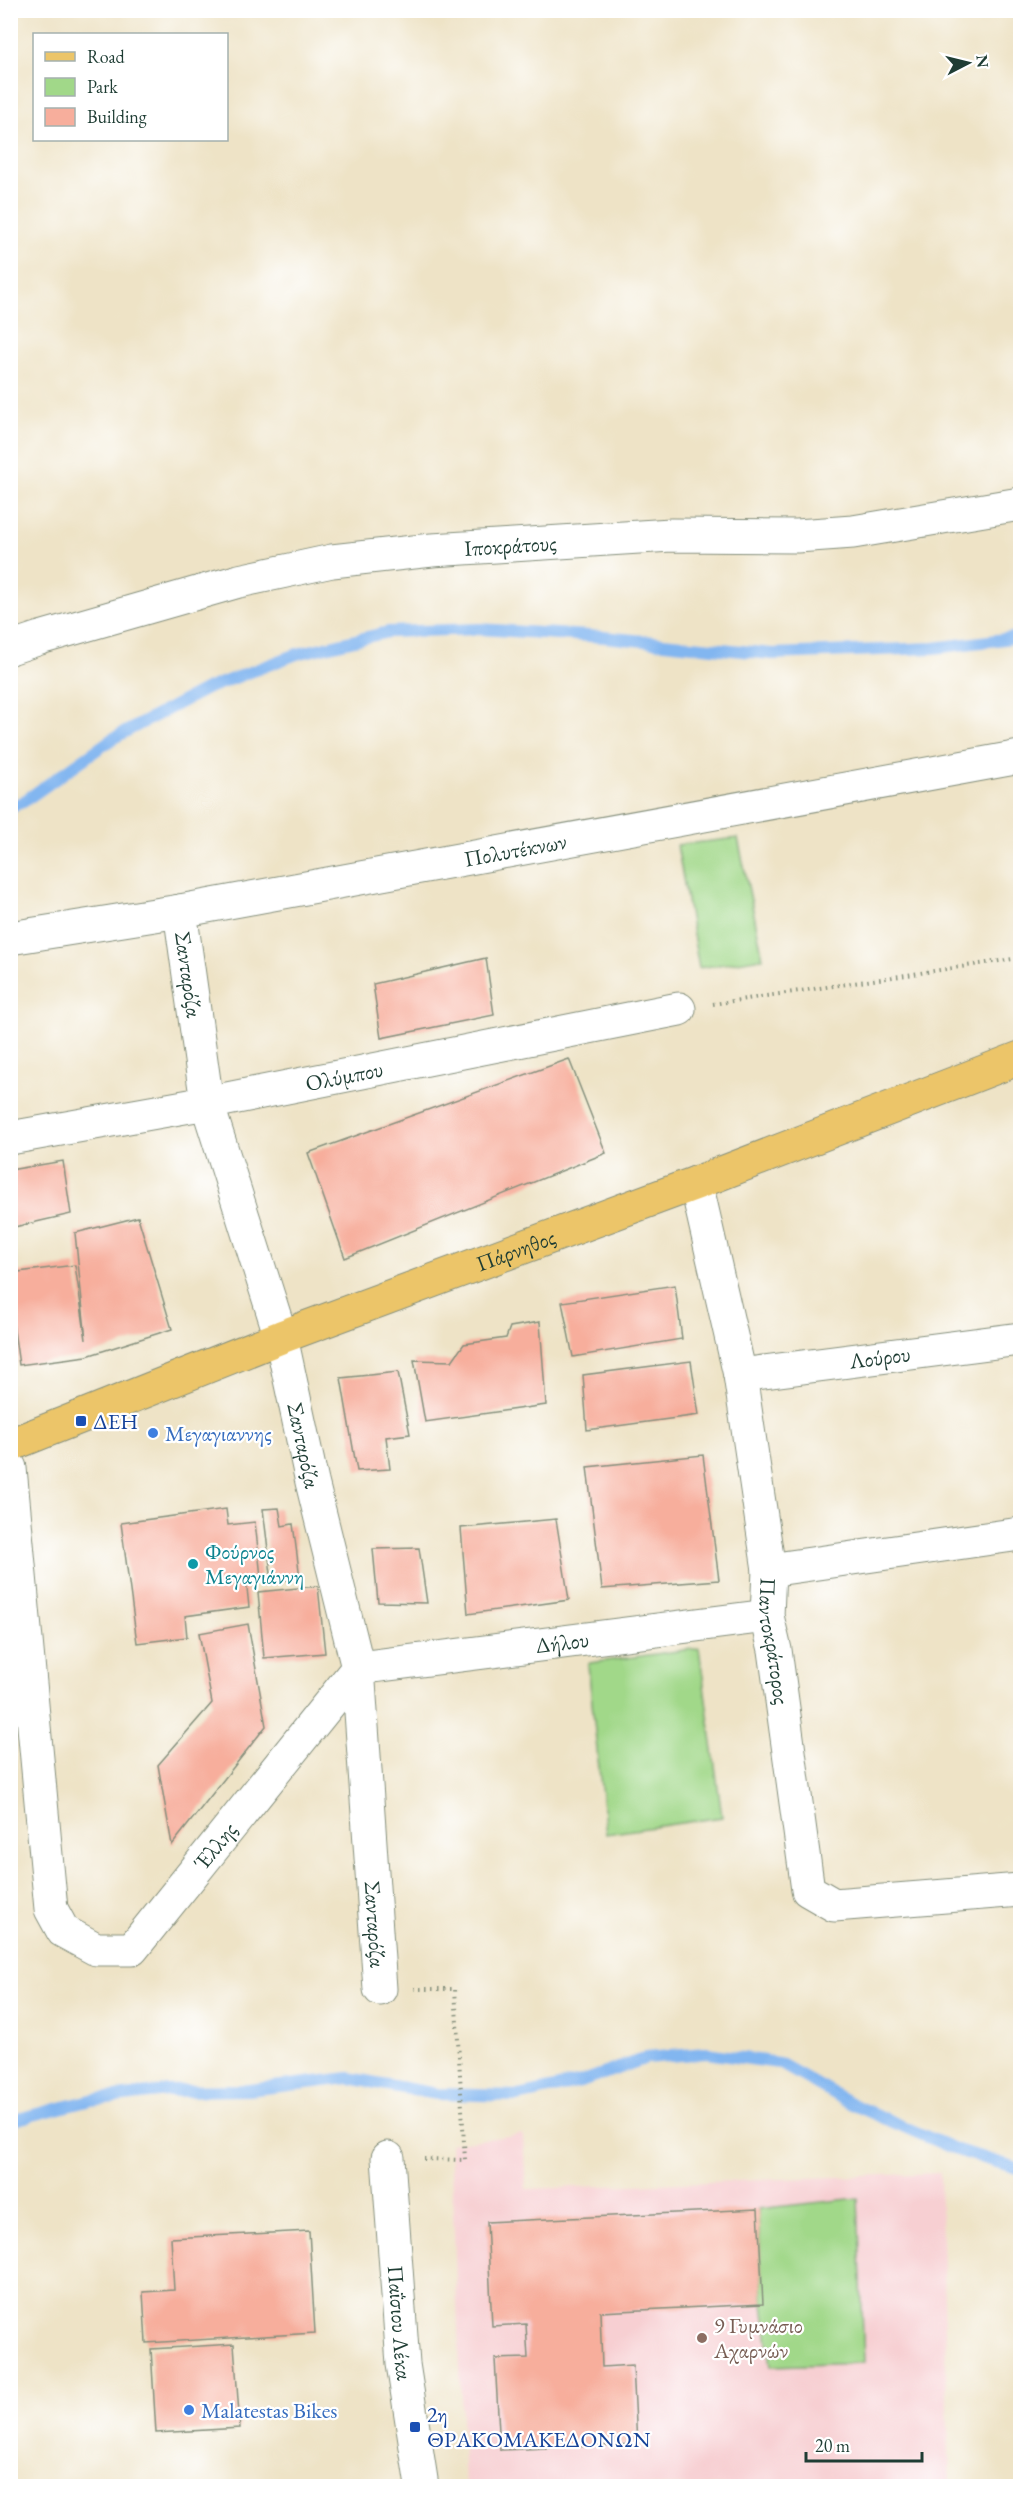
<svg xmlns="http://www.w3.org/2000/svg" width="1031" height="2497" font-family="'EB Garamond',serif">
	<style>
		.built { fill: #f7cfd2 }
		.green { fill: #a1d889; stroke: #608a5e; stroke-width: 1.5 }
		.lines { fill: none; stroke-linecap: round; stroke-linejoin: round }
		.stream { stroke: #82b6f0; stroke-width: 12 }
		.building { fill: #f7ae9c }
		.minor-casing { stroke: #86907d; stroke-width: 35 }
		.major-casing { stroke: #86907d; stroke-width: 35 }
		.path { stroke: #86907d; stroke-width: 4; stroke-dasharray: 1.5 4.5; stroke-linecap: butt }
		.minor { stroke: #fff; stroke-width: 33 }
		.major { stroke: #ecc569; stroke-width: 33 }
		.transit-dot { fill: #1a4fb4; stroke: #fff; stroke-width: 2 }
		.shop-dot { fill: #3f7fe0; stroke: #fff; stroke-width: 2 }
		.culture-dot { fill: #0f9aa8; stroke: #fff; stroke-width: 2 }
		.education-dot { fill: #8d6e63; stroke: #fff; stroke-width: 2 }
		.labels { text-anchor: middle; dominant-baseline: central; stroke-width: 4.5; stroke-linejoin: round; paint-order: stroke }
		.street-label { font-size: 22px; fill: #1f3d34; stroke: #fff }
		.transit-label { font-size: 22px; fill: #164399; stroke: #fff; text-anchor: start }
		.shop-label { font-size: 22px; fill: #366cbe; stroke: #fff; text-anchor: start }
		.culture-label { font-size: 22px; fill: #0d838f; stroke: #fff; text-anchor: start }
		.education-label { font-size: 22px; fill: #785e54; stroke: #fff; text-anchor: start }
	</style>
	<rect width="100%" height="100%" fill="#fff"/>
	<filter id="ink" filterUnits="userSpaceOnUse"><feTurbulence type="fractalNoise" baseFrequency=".0167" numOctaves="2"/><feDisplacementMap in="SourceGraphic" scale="12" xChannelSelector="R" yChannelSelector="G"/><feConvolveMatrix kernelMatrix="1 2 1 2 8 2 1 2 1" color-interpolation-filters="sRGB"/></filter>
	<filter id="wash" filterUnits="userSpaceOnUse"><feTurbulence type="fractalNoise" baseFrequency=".008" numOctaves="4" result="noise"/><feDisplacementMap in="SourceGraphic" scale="24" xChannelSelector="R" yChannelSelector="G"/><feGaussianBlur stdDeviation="1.35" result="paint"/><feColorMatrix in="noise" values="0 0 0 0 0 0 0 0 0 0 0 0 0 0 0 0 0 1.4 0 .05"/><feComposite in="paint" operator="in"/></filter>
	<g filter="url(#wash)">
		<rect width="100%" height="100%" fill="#eee3c6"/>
		<!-- built -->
		<path class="built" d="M523,2134L526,2189L940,2173L950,2486H465L450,2144Z"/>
		<!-- green -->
		<g class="green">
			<path d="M738,838L763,958L699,968L677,845Z"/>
			<path d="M699,1648L722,1817L606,1834L588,1665L590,1663Z"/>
			<path d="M858,2198L864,2363L771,2366L763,2304L758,2209Z"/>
		</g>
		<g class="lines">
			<!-- stream -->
			<g class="stream">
				<path d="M10,807L23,802L112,739L206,689L297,654L388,632L479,629L604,637L772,654L934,648L1020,637"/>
				<path d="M10,2121L91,2100L167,2091L248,2090L349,2078L437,2094L518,2096L581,2082L646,2058L706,2053L779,2063L854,2105L957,2150L1020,2169"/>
			</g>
		</g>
		<g id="blocks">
			<!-- building -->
			<g class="building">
				<path d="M486,958L494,1015L381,1038L373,984Z"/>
				<path d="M569,1059L606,1153L345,1258L308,1153Z"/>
				<path d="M63,1161L71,1214L10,1228V1170Z"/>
				<path d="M138,1217L172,1329L87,1356L19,1365L10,1302V1273L75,1265L86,1340L75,1233Z"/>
				<path d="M675,1285L682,1339L573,1357L562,1302Z"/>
				<path d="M540,1322L546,1405L425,1422L414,1360L452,1361L464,1344L506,1338L510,1327Z"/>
				<path d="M691,1361L699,1415L587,1430L583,1375Z"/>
				<path d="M398,1372L410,1434L386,1437L390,1469L357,1471L341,1378Z"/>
				<path d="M703,1455L719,1580L602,1589L587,1467Z"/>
				<path d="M279,1508L282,1526L293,1524L300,1578L272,1582L263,1509Z"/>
				<path d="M226,1509L228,1525L255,1522L261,1577L246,1579L249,1607L185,1616L187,1637L137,1643L121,1523Z"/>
				<path d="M556,1519L569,1600L468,1614L461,1528Z"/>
				<path d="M419,1548L427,1603L378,1602L373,1549Z"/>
				<path d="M318,1586L325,1653L264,1658L258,1592Z"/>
				<path d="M248,1624L266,1726L172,1845L158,1765L212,1703L199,1633Z"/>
				<path d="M758,2209L763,2304L600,2312L602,2367L633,2365L637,2444L500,2450L495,2359L528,2358L526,2324L492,2326L487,2222Z"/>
				<path d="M309,2231L315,2333L146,2343L143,2292L174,2290L171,2238Z"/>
				<path d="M234,2344L240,2428L156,2433L151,2349Z"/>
			</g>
		</g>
	</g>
	<g filter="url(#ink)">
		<use href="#blocks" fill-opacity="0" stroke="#86907d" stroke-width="1.5"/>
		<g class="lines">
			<defs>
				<g id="minor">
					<path id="s1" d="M10,648L40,638L239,581L332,561L432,550L671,535L797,536L853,532L1020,504"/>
					<path id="s2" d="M180,911L207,1103L281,1337L312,1482L358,1668L380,1989"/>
					<path id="s3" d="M10,938L180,911L1020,757"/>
					<path id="s4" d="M10,1138L207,1103L679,1009"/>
					<path id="s5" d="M696,1183L740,1375L769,1570L767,1616L775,1650L808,1890L834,1905L1020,1890"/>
					<path id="s6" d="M740,1375L1020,1339"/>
					<path id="s7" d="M10,1468L51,1909L63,1931L96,1949H132L358,1668L767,1616"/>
					<path d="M769,1570L1020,1534"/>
					<path id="s8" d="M388,2158L403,2364L422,2486"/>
				</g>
				<g id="major">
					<path id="s9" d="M10,1445L281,1337L696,1183L1020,1058"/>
				</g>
			</defs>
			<!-- minor casing -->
			<use href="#minor" class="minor-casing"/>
			<!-- major casing -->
			<use href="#major" class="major-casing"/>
			<!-- path -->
			<g class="path">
				<path d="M713,1004L1020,958"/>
				<path d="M414,1989H455L465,2160L424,2159"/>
			</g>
			<!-- minor -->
			<use href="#minor" class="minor"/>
			<!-- major -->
			<use href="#major" class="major"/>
		</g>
	</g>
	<!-- markers -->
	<g class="transit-dot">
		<rect x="75" y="1415" width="12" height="12" rx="3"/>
		<rect x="409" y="2421" width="12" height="12" rx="3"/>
	</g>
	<g class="shop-dot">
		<circle cx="153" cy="1433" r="6"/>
		<circle cx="189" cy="2410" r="6"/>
	</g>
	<circle class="culture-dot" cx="193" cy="1564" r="6"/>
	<circle class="education-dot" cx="702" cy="2338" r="6"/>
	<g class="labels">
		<!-- street labels -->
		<g class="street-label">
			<text stroke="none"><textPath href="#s1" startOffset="513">Ιποκράτους</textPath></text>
			<text stroke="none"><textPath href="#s3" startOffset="513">Πολυτέκνων</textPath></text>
			<text stroke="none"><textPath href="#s2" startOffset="64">Σανταρόζα</textPath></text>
			<text stroke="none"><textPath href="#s4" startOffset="340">Ολύμπου</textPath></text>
			<text stroke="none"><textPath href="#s9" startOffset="542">Πάρνηθος</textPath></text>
			<text stroke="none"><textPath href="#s6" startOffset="141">Λούρου</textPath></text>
			<text stroke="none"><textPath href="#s2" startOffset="550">Σανταρόζα</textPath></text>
			<text stroke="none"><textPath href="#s7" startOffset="1108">Δήλου</textPath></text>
			<text stroke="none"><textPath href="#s5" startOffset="466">Παντοκράτορος</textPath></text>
			<text stroke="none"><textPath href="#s7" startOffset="674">Έλλης</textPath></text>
			<text stroke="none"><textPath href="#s2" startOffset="1036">Σανταρόζα</textPath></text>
			<text stroke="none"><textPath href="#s8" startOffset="165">Παΐσιου Λέκα</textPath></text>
		</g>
		<!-- transit labels -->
		<g class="transit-label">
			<text x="93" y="1421">ΔΕΗ</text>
			<text x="427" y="2414">2η<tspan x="427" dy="25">ΘΡΑΚΟΜΑΚΕΔΟΝΩΝ</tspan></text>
		</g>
		<!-- shop labels -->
		<g class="shop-label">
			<text x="165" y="1433">Μεγαγιαννης</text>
			<text x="201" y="2410">Malatestas Bikes</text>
		</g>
		<!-- culture labels -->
		<g class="culture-label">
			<text x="205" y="1551">Φούρνος<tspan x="205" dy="25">Μεγαγιάννη</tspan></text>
		</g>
		<!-- education labels -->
		<g class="education-label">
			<text x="714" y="2325">9 Γυμνάσιο<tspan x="714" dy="25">Αχαρνών</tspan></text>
		</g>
	</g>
	<!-- margin -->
	<rect width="1031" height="2497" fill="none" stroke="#fff" stroke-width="36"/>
	<!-- legend -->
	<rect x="33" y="33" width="195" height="108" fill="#ffffff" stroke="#a5b1ae" stroke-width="1.5"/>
	<rect x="45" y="52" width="30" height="9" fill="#ecc569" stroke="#a5b1ae" stroke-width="1.5"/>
	<text x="87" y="63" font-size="18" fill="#1f3d34">Road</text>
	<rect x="45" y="78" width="30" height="18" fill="#a1d889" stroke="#a5b1ae" stroke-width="1.5"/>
	<text x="87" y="93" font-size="18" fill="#1f3d34">Park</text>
	<rect x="45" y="108" width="30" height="18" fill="#f7ae9c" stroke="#a5b1ae" stroke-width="1.5"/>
	<text x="87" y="123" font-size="18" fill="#1f3d34">Building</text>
	<!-- north arrow -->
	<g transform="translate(968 63) rotate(83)" stroke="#ffffff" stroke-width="4.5" paint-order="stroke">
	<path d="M0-4.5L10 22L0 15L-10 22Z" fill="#1f3d34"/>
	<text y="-9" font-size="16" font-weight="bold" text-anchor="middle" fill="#1f3d34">N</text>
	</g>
	<!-- scale -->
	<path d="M806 2452v9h116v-9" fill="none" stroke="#1f3d34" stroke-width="3"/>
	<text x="815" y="2452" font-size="18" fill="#1f3d34" stroke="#ffffff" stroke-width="4.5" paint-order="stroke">20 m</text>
</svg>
